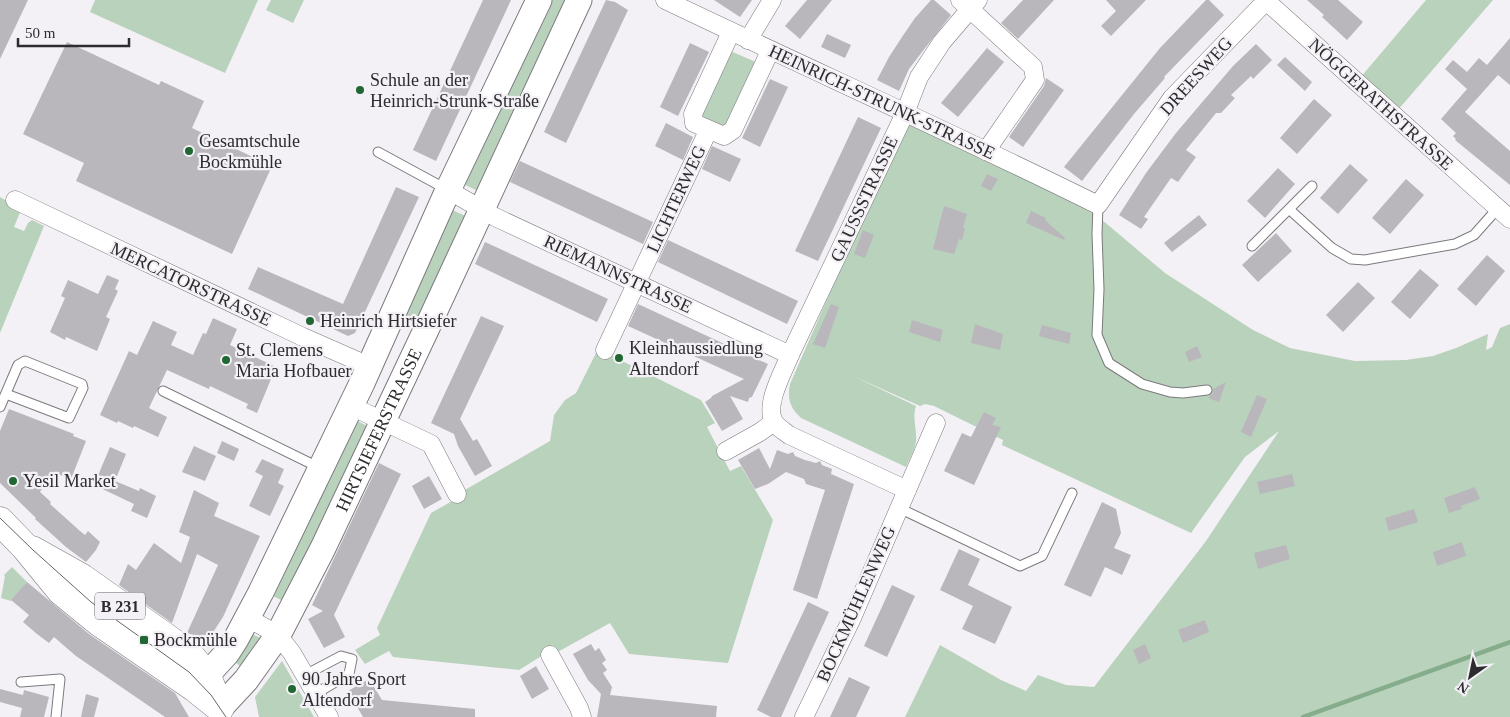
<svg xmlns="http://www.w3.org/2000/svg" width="1510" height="717" font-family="'Times New Roman',serif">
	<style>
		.green { fill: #b9d2bc }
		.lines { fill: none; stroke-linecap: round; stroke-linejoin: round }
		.stream { stroke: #85ac8b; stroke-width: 4.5 }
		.building { fill: #b9b7bb }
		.service-casing { stroke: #7c797d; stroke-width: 11 }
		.minor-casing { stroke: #7c797d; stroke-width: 19 }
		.secondary-casing { stroke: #7c797d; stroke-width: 27 }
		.primary-casing { stroke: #7c797d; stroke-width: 29 }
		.service { stroke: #fff; stroke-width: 9 }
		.minor { stroke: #fff; stroke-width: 18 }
		.secondary { stroke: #fff; stroke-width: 25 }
		.primary { stroke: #fff; stroke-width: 28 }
		.tram { stroke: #656467; stroke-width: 1 }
		.poi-dot { fill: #206733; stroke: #f4f1f6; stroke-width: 2 }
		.labels { text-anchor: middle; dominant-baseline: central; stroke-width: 4.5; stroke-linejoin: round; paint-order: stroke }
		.shield { fill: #f4f1f6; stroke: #686669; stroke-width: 1 }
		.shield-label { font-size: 16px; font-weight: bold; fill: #2c2b2d }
		.street-label { font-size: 18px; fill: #2c2b2d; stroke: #f4f1f6 }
		.poi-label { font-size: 18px; fill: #2c2b2d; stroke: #f4f1f6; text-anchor: start }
	</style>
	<rect width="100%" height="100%" fill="#f4f1f6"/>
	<!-- green -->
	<g class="green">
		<path d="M95,0H258L225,73L90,12Z"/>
		<path d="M271,0H304L293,23L266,10Z"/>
		<path d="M546,0H571L482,193L461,183Z"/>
		<path d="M1426,0H1493L1397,111L1360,78Z"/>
		<path d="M728,50L758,63L725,128L704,121L701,116Z"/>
		<path d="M907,123L1082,203L1165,273L1253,330L1290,348L1355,361L1406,360L1433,356L1456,348L1488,334L1486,350L1492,347L1500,328L1510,324V717H905L940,645L1001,680L1026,691L1038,675L1066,685L1094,687L1206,541L1279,431L1245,457L1191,533L1002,445L1003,440L934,406L925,404L920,406L853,376L916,406C912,418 917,429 916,441C915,450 909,459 906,467L801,418C790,408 787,399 790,384L903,126Z"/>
		<path d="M0,197L21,210L14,227L24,231L28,223L32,220L44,226L0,333Z"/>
		<path d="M450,209L470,218L420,325L400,316Z"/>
		<path d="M598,349L701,400L715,423L707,427L730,471L741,466L773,520L728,663L629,654L610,623L554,654L543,655L519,670L393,657L389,651L365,664L355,650L380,635L377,628L431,513L454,500L463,491L550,441L554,415L565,400L576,393Z"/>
		<path d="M352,418L371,428L289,604L269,594Z"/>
		<path d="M12,567L27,582L11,601L1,598L5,576L4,575Z"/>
		<path d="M254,635L261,638L242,668L235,662L251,636Z"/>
		<path d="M282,661L314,717H259L255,697Z"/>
	</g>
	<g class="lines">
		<!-- stream -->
		<path class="stream" d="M1303,717L1510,642"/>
	</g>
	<!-- building -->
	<g class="building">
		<path d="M0,0H28L0,59Z"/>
		<path d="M483,0H511L436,161L413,150Z"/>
		<path d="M606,0L615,2L628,10L566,143L544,132Z"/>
		<path d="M714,0H752L740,17Z"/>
		<path d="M807,0H832L800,39L785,26Z"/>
		<path d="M931,0H934L951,15L922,52L909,69L899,91L877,80L889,57L902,37L915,18Z"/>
		<path d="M1023,0H1054L1018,39L1001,23Z"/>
		<path d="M1106,0H1146L1111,36L1101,26L1116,11Z"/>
		<path d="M1206,0H1209L1224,15L1164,77L1165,78L1134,114L1082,181L1064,167L1160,48Z"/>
		<path d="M1307,0H1338L1363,22L1347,40L1322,17L1324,15Z"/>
		<path d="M827,34L851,45L845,58L821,47Z"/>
		<path d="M1510,38V85L1498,75L1465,112L1510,151V185L1455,140L1456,139L1453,136L1456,133L1441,119L1467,89L1445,69L1453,60L1467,72L1479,58L1487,65Z"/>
		<path d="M67,42L159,85L161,81L204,101L192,128L272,166L232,254L76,181L84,163L23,134Z"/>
		<path d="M690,43L709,52L678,116L660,107Z"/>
		<path d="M1256,44L1272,60L1253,79L1251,76L1231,95L1235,98L1221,113H1216L1186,150L1196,157L1178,182L1171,178L1144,217L1148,219L1141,229L1119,215L1146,173L1176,133L1233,66Z"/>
		<path d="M987,48L1004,62L958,117L941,103Z"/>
		<path d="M1285,57L1312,82L1305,91L1277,65Z"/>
		<path d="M1046,78L1064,90L1023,147L1009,137L1044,86Z"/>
		<path d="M770,79L788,87L760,147L742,138Z"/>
		<path d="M1314,99L1332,115L1297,154L1280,138Z"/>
		<path d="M858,117L881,128L818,261L795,251Z"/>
		<path d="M666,123L693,137L683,160L655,146Z"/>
		<path d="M712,146L741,159L730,182L702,169Z"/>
		<path d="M520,161L653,222L643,244L510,182Z"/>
		<path d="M1350,164L1368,180L1338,214L1320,198Z"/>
		<path d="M1278,168L1295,184L1265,218L1247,201Z"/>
		<path d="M987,174L998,179L991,191L981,186Z"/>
		<path d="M1406,179L1424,195L1390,234L1372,218Z"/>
		<path d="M396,187L419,197L355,333L348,336L248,289L258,267L343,304Z"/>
		<path d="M944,206L967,214L963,227L965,228L962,240L959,239L954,254L933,249Z"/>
		<path d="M1031,211L1046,218L1045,220L1065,238L1064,240L1026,223Z"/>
		<path d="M1199,215L1207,225L1172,252L1164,243Z"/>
		<path d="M863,230L874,235L865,258L854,254Z"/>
		<path d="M1276,233L1292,251L1258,282L1242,265Z"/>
		<path d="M668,240L798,301L787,324L658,262Z"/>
		<path d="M485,242L608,299L597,322L475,264Z"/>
		<path d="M1487,255L1505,271L1476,306L1457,289Z"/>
		<path d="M1420,269L1439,285L1410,319L1391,302Z"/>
		<path d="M107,275L119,280L115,289L118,291L106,317L110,319L97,351L66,337L65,340L50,332L65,298L61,296L68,280L98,294Z"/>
		<path d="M1358,282L1375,298L1343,332L1326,315Z"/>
		<path d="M638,304L768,364L752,397L749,398L748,402L730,396L743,419L722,431L705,402L711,398L712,396L744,379L628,326Z"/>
		<path d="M831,304L839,307L825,348L813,344Z"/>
		<path d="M481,316L504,326L460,419L473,441L477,439L492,466L475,476L458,446L454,434L431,423Z"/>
		<path d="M213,318L237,329L230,345L276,367L257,413L246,408L248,404L210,386L209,389L167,370L149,408L167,417L158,437L134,426L133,428L118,421L117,423L100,415L129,351L137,355L153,321L177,332L171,345L193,355L203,333L206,334Z"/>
		<path d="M912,320L943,330L940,342L909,332Z"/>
		<path d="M975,324L1003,334L1000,350L971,343Z"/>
		<path d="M1042,325L1071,333L1069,344L1039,336Z"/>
		<path d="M1197,346L1202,357L1189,362L1185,352Z"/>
		<path d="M1226,382L1219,402L1208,398L1213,393V389Z"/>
		<path d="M1257,395L1267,399L1251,437L1241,432Z"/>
		<path d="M9,409L74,434L73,436L86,441L71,479L52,472L40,492L51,502L50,504L80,531L85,535L88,531L100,542L96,550L86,562L66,547L35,519L36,518L0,483V431Z"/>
		<path d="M984,412L996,418L992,425L1001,427L974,485L944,471L962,433L971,437Z"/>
		<path d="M222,441L239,449L234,461L217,453Z"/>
		<path d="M194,446L216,456L205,481L182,472Z"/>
		<path d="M110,447L126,454L115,481L139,491L140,488L156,496L147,518L131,511L134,504L94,485Z"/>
		<path d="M759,448L770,469L777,450L788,454L793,452L795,456L805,460L816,463L820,461L822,465L832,469L831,474L854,484L817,599L793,590L825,490L806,484L804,479L786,472L768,484L755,489L738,460Z"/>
		<path d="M262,459L284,469L278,483L284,486L270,516L249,506L263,476L255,472Z"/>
		<path d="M379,463L401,474L334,615L345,637L324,648L308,619L323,611L312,605Z"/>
		<path d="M1292,474L1295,486L1260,494L1257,482Z"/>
		<path d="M429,476L442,499L424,509L412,486Z"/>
		<path d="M1475,487L1480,499L1461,506L1462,509L1449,513L1444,498Z"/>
		<path d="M194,490L219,503L214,516L260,536L223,617L208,640L187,633L218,565L197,554L172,623L119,585L128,564L136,570L154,543L181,563L190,537L179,532Z"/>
		<path d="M1102,502L1116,509L1121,533L1114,548L1131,555L1122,575L1105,567L1091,597L1064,585Z"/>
		<path d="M1414,509L1418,522L1389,531L1385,518Z"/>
		<path d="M1462,542L1466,556L1437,566L1433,552Z"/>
		<path d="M1286,545L1290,559L1258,569L1254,553Z"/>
		<path d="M959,549L980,559L968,585L1012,607L995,644L962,629L973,606L940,590Z"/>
		<path d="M27,582L89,634L175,693L189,717H165L76,656L54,637L49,643L37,634L23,622L29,615L11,600Z"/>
		<path d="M892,585L915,596L887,657L864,646Z"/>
		<path d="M808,602L829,612L781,717H771L757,710Z"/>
		<path d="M1205,620L1209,632L1183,643L1178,630Z"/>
		<path d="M591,644L595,651L599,648L606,660L602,663L607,670L603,673L612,687L610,695L717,706L716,717H597L601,694L588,680L573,654Z"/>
		<path d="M1145,644L1151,658L1139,664L1133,650Z"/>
		<path d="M536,666L549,689L532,699L520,676Z"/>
		<path d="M849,677L870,687L856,717H830Z"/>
		<path d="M369,679L382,700L475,709V717H363L348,691Z"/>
		<path d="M0,689L23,695L24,690L49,697L44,717H20L22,708L0,702Z"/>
		<path d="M86,694L99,698L94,717H81Z"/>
	</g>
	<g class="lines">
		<defs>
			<g id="service">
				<path d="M378,152L446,189"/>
				<path d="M1098,205L1097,234L1099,289L1097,335L1109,363L1142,384L1170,392L1183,393L1207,390"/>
				<path d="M1290,210L1332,248L1351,259L1365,260L1455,244L1474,235L1498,208"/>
				<path d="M1252,246L1312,186"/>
				<path d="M163,391L320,468"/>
				<path d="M0,407L18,365L25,361L82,384L83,388L69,418L6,394"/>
				<path d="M899,508L1020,566L1042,556L1072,493"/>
				<path d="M305,675L341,656L352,659L349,674L315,694"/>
				<path d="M21,682L60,679L56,717"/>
			</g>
			<g id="minor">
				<path d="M665,0C809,69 955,134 1098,205L1172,98L1266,1"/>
				<path d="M960,0L1033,67L1035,80L986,151"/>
				<path d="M1265,0L1510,219"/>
				<path d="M731,32L693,114L694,123L724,136L733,130L770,51"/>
				<path d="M748,40L772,0"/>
				<path d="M448,190L495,217L790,355"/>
				<path d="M15,200L303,337L369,366"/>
				<path d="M605,350L708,131"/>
				<path d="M351,406L431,444L457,494"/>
				<path d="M936,423L907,490L789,435C784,431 777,427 774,422C764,405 784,370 790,355L905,113L919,77L942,42L978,0"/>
				<path d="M726,451L760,432L774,422"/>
				<path d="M248,618L278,635L292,653L329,717"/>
				<path d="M550,655L579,708L582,717"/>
				<path d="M804,717L852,618L907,490"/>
			</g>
			<g id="secondary">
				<path d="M195,688L227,653L236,639L261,592L362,383L448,190L539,0"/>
				<path id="s1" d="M220,708L246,680L278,635L323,548L425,332L579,0"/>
			</g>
			<g id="primary">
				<path d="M0,521L25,547L61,591L99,622L195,688L220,708"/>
				<path d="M32,550L82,578L188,653L207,676L218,704"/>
			</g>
		</defs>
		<!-- service casing -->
		<use href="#service" class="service-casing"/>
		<!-- minor casing -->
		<use href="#minor" class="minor-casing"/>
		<!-- secondary casing -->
		<use href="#secondary" class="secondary-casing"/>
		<!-- primary casing -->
		<use href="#primary" class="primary-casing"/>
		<!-- service -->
		<use href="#service" class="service"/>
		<!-- minor -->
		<use href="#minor" class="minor"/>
		<!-- secondary -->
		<use href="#secondary" class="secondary"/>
		<!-- primary -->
		<use href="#primary" class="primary"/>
		<!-- tram -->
		<path class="tram" d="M0,518L33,550L91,602L189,672L211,695L226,717"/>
	</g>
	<!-- markers -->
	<g class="poi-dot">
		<circle cx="360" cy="90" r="5"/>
		<circle cx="189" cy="151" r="5"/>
		<circle cx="310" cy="321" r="5"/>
		<circle cx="619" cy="358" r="5"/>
		<circle cx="226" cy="360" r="5"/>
		<circle cx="13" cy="481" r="5"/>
		<rect x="139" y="635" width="10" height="10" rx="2.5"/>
		<circle cx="292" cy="689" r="5"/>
	</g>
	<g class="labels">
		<!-- shield labels -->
		<rect class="shield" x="95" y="592.5" width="50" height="27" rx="4"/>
		<g class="shield-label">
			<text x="120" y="606">B 231</text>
		</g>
		<!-- street labels -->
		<g class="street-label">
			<text transform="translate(1196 76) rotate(-48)">DREESWEG</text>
			<text transform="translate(882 102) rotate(25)">HEINRICH-STRUNK-STRASSE</text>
			<text transform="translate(1381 104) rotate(42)">NÖGGERATHSTRASSE</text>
			<text transform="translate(676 199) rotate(-65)">LICHTERWEG</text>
			<text transform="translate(864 199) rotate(-65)">GAUSSSTRASSE</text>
			<text transform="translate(618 274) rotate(25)">RIEMANNSTRASSE</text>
			<text transform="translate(191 284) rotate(25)">MERCATORSTRASSE</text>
			<text stroke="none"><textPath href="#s1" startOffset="322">HIRTSIEFERSTRASSE</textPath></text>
			<text transform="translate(856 604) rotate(-66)">BOCKMÜHLENWEG</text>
		</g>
		<!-- poi labels -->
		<g class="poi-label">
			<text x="370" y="80">Schule an der<tspan x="370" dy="21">Heinrich-Strunk-Straße</tspan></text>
			<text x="199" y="141">Gesamtschule<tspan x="199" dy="21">Bockmühle</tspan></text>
			<text x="320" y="321">Heinrich Hirtsiefer</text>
			<text x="629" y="348">Kleinhaussiedlung<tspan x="629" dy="21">Altendorf</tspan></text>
			<text x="236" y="350">St. Clemens<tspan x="236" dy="21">Maria Hofbauer</tspan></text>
			<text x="23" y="481">Yesil Market</text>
			<text x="154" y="640">Bockmühle</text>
			<text x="302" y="679">90 Jahre Sport<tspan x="302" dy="21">Altendorf</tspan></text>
		</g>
	</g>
	<!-- north arrow -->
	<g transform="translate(1470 677) rotate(213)" stroke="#f4f1f6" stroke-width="4" paint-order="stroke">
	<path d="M0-4L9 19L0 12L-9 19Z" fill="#2c2b2d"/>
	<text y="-8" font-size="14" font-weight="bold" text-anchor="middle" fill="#2c2b2d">N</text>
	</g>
	<!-- scale -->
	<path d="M18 38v8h111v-8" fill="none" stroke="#2c2b2d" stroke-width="2.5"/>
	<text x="25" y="38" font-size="15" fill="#2c2b2d" stroke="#f4f1f6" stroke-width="4" paint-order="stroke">50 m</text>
</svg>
